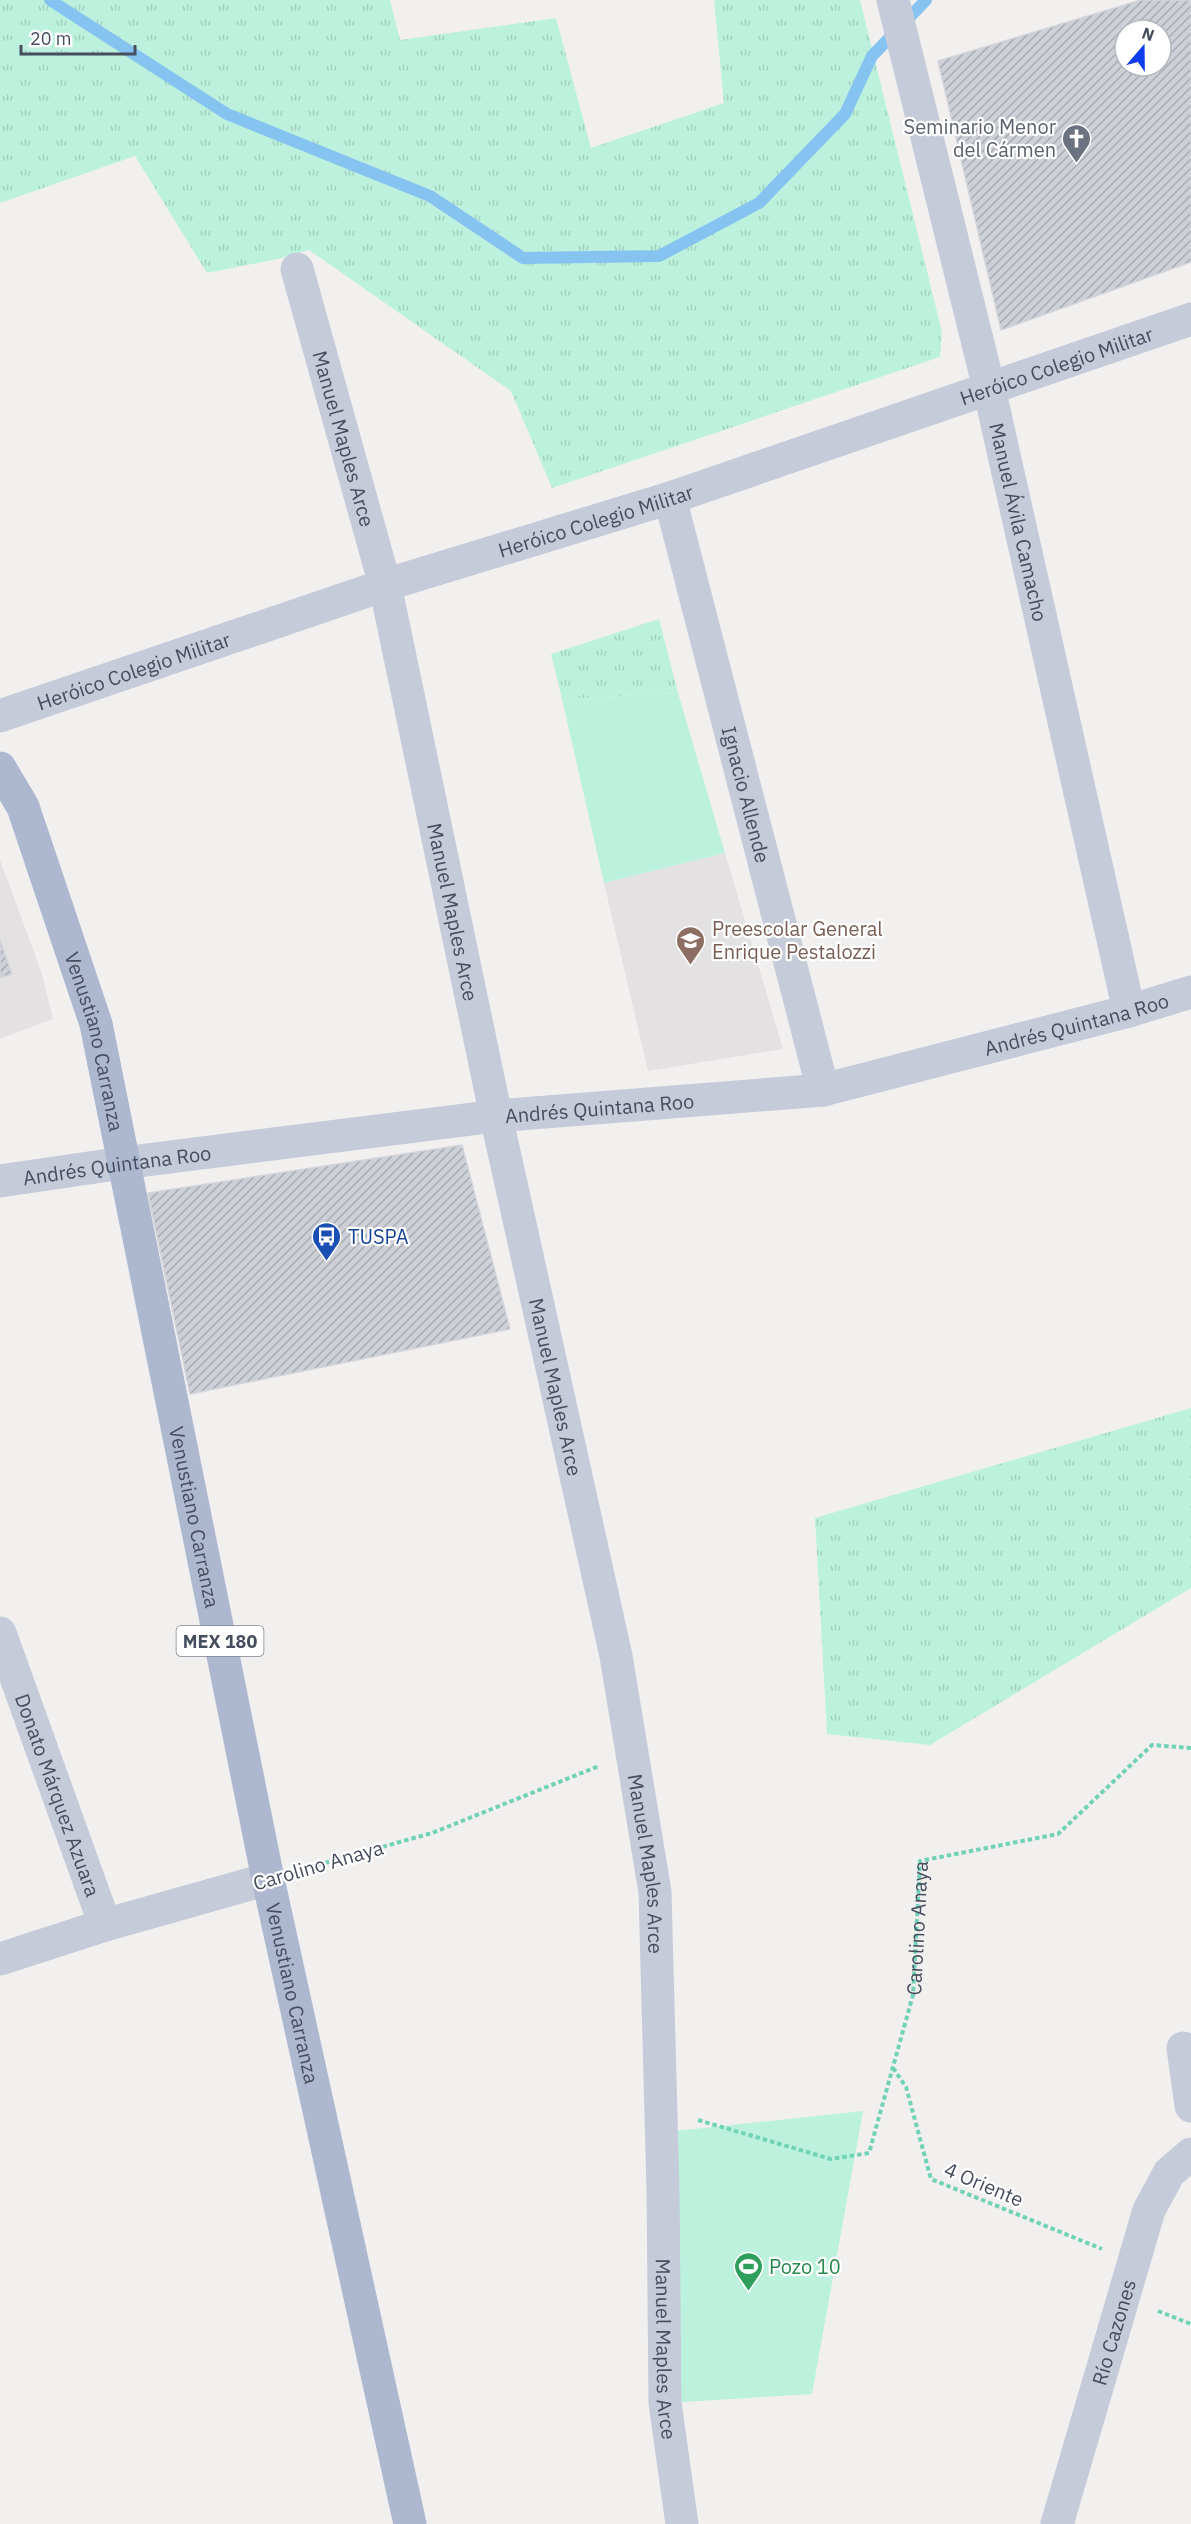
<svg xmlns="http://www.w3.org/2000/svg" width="1191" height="2524" font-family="'IBM Plex Sans',sans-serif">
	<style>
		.education { fill: #e3e1e1 }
		.grass { fill: url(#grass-tufts) }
		.pitch { fill: #bcf2dd }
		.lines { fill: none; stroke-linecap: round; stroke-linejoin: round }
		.stream { stroke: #86c3f1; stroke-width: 12 }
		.building { fill: url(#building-hatch); stroke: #d3d4db; stroke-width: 1.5; fill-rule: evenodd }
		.path { stroke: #71d2b8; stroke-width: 4; stroke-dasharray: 4.5 3; stroke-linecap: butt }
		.minor { stroke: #c5cbd8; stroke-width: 33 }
		.major { stroke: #aeb7d0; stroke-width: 33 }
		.labels { text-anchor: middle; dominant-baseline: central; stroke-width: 4.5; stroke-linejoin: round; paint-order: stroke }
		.shield { fill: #fff; stroke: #7e828e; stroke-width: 1.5 }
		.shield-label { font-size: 18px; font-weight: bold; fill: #464d5e }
		.worship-label { font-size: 20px; fill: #5b616d; stroke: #fff; text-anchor: end }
		.street-label { font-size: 20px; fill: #464d5e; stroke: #fff }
		.education-label { font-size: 20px; fill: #785e54; stroke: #fff; text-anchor: start }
		.transit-label { font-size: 20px; fill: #164399; stroke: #fff; text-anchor: start }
		.leisure-label { font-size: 20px; fill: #27864d; stroke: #fff; text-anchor: start }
	</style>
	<defs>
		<pattern id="grass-tufts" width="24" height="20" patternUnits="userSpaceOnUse" patternTransform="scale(1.5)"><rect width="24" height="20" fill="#bcf2dd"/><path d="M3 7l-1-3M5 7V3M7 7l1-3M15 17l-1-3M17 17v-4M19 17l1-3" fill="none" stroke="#a3d1c0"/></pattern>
		<pattern id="building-hatch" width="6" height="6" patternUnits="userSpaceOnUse" patternTransform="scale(1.5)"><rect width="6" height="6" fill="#ced0d7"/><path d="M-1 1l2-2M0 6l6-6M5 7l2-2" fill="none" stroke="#a9abb2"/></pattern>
	</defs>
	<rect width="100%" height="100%" fill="#f2f0ef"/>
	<!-- education -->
	<g class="education">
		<path d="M725,853L783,1049L648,1071L604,883Z"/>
		<path d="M0,860L41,971L53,1019L0,1039Z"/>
	</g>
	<!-- grass -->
	<g class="grass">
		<path d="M0,0H390L400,40L556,18L591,148L724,103L714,0H860L942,332L940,357L552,488L511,391L309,250L278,259L207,273L135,156L0,203Z"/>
		<path d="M659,619L678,693L562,699L551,654Z"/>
		<path d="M1191,1408V1588L930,1745L827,1734L815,1518Z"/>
	</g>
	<!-- pitch -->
	<g class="pitch">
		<path d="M678,693L725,853L604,883L562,699Z"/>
		<path d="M863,2111L812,2394L667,2403L665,2132Z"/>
	</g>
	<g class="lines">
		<!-- stream -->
		<path class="stream" d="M50,0L227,114L430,196L523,258L659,256L759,203L845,114L872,56L926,0"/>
	</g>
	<!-- building -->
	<g class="building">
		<path d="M1141,0H1191V262L1001,330L938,61ZM1125,30H1161V66H1125Z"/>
		<path d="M0,940L12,974L0,978Z"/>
		<path d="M462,1145L510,1329L190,1394L148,1193Z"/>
	</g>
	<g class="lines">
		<!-- path -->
		<g class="path">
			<path d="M303,1869L432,1833L599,1766"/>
			<path d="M893,2068L906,2087L931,2179L1102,2249"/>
			<path id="s1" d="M698,2120L831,2159L869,2153L913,1995L920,1861L1058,1834L1152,1745L1191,1748"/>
			<path d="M1158,2311L1191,2324"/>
		</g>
		<!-- minor -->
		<g class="minor">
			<path id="s2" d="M893,0L989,388L1129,1011"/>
			<path id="s3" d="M297,269L385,585L496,1116L616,1656L655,1892L663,2190L665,2403L682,2524"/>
			<path id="s4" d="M670,498L823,1090"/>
			<path id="s5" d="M0,716L385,585L670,498L1191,319"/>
			<path id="s6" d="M0,1181L123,1163L496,1116L823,1090L1129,1011L1191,992"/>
			<path id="s7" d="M0,1633L105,1925"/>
			<path d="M0,1959L105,1925L268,1879"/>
			<path d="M1183,2048L1191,2106"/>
			<path id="s8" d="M1057,2524L1149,2210L1169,2173L1191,2154"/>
		</g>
		<!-- major -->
		<path class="major" id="s9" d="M0,768L23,807L96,1024L268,1879L410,2524"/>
	</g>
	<!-- icons -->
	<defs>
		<symbol id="church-pin" viewBox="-11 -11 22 30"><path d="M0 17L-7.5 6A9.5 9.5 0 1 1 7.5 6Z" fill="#6b7280" stroke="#fff"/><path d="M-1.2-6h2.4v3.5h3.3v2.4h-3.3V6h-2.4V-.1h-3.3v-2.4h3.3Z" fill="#fff"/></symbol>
		<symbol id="school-pin" viewBox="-11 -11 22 30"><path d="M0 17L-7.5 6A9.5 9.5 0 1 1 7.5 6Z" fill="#8d6e63" stroke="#fff"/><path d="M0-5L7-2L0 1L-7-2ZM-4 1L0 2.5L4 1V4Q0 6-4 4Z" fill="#fff"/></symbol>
		<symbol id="bus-pin" viewBox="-11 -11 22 30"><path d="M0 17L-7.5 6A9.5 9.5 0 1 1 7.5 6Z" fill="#1a4fb4" stroke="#fff"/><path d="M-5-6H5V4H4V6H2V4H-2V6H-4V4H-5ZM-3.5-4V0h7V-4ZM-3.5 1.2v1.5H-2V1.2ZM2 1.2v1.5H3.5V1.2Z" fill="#fff"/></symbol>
		<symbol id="stadium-pin" viewBox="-11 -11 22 30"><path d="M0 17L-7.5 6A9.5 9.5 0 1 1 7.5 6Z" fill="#2e9e5b" stroke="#fff"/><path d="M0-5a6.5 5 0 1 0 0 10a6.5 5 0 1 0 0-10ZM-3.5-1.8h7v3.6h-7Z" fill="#fff"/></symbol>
	</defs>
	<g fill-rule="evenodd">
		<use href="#church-pin" x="1060" y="122" width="33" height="45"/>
		<use href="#school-pin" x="674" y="924" width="33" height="45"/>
		<use href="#bus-pin" x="310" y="1220" width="33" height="45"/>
		<use href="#stadium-pin" x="732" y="2250" width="33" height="45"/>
	</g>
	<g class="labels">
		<!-- shield labels -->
		<rect class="shield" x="176.5" y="1626" width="87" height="30" rx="4.5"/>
		<g class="shield-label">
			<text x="220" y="1641">MEX 180</text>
		</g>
		<!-- worship labels -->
		<g class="worship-label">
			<text x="1056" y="126">Seminario Menor<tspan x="1056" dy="23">del Cármen</tspan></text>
		</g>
		<!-- street labels -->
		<g class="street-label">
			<text stroke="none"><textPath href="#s5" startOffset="1113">Heróico Colegio Militar</textPath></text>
			<text stroke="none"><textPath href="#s3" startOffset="176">Manuel Maples Arce</textPath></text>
			<text stroke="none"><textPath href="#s5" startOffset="627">Heróico Colegio Militar</textPath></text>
			<text stroke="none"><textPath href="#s2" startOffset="537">Manuel Ávila Camacho</textPath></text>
			<text stroke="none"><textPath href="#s5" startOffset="141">Heróico Colegio Militar</textPath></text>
			<text stroke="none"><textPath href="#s4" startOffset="306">Ignacio Allende</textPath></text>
			<text stroke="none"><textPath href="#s3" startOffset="662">Manuel Maples Arce</textPath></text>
			<text stroke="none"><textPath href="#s6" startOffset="1090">Andrés Quintana Roo</textPath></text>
			<text stroke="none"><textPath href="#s9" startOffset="291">Venustiano Carranza</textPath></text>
			<text stroke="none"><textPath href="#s6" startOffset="604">Andrés Quintana Roo</textPath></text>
			<text stroke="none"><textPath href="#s6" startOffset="118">Andrés Quintana Roo</textPath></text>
			<text stroke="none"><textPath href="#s3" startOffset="1148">Manuel Maples Arce</textPath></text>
			<text stroke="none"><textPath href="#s9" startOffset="777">Venustiano Carranza</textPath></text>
			<text stroke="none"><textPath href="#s7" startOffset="172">Donato Márquez Azuara</textPath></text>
			<text stroke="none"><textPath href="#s3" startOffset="1634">Manuel Maples Arce</textPath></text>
			<text transform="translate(318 1865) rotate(-16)">Carolino Anaya</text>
			<text stroke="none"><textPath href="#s1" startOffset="408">Carolino Anaya</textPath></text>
			<text stroke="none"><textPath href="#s9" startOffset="1263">Venustiano Carranza</textPath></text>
			<text transform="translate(984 2184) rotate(23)">4 Oriente</text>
			<text stroke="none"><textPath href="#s8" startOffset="200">Río Cazones</textPath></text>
			<text stroke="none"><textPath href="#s3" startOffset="2120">Manuel Maples Arce</textPath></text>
		</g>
		<!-- education labels -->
		<g class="education-label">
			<text x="712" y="928">Preescolar General<tspan x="712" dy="23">Enrique Pestalozzi</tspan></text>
		</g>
		<!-- transit labels -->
		<g class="transit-label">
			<text x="348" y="1236">TUSPA</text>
		</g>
		<!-- leisure labels -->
		<g class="leisure-label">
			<text x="769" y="2266">Pozo 10</text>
		</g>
	</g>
	<!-- north arrow -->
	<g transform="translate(1143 48) rotate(20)"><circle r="28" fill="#ffffff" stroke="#b5b8bf" stroke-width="1.5"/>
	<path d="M0-4.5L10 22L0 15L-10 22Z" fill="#0e3ded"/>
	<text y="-9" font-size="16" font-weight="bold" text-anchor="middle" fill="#464d5e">N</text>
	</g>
	<!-- scale -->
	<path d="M21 45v9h114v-9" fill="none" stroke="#464d5e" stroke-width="3"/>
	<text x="30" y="45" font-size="18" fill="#464d5e" stroke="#ffffff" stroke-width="4.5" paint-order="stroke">20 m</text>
</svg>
